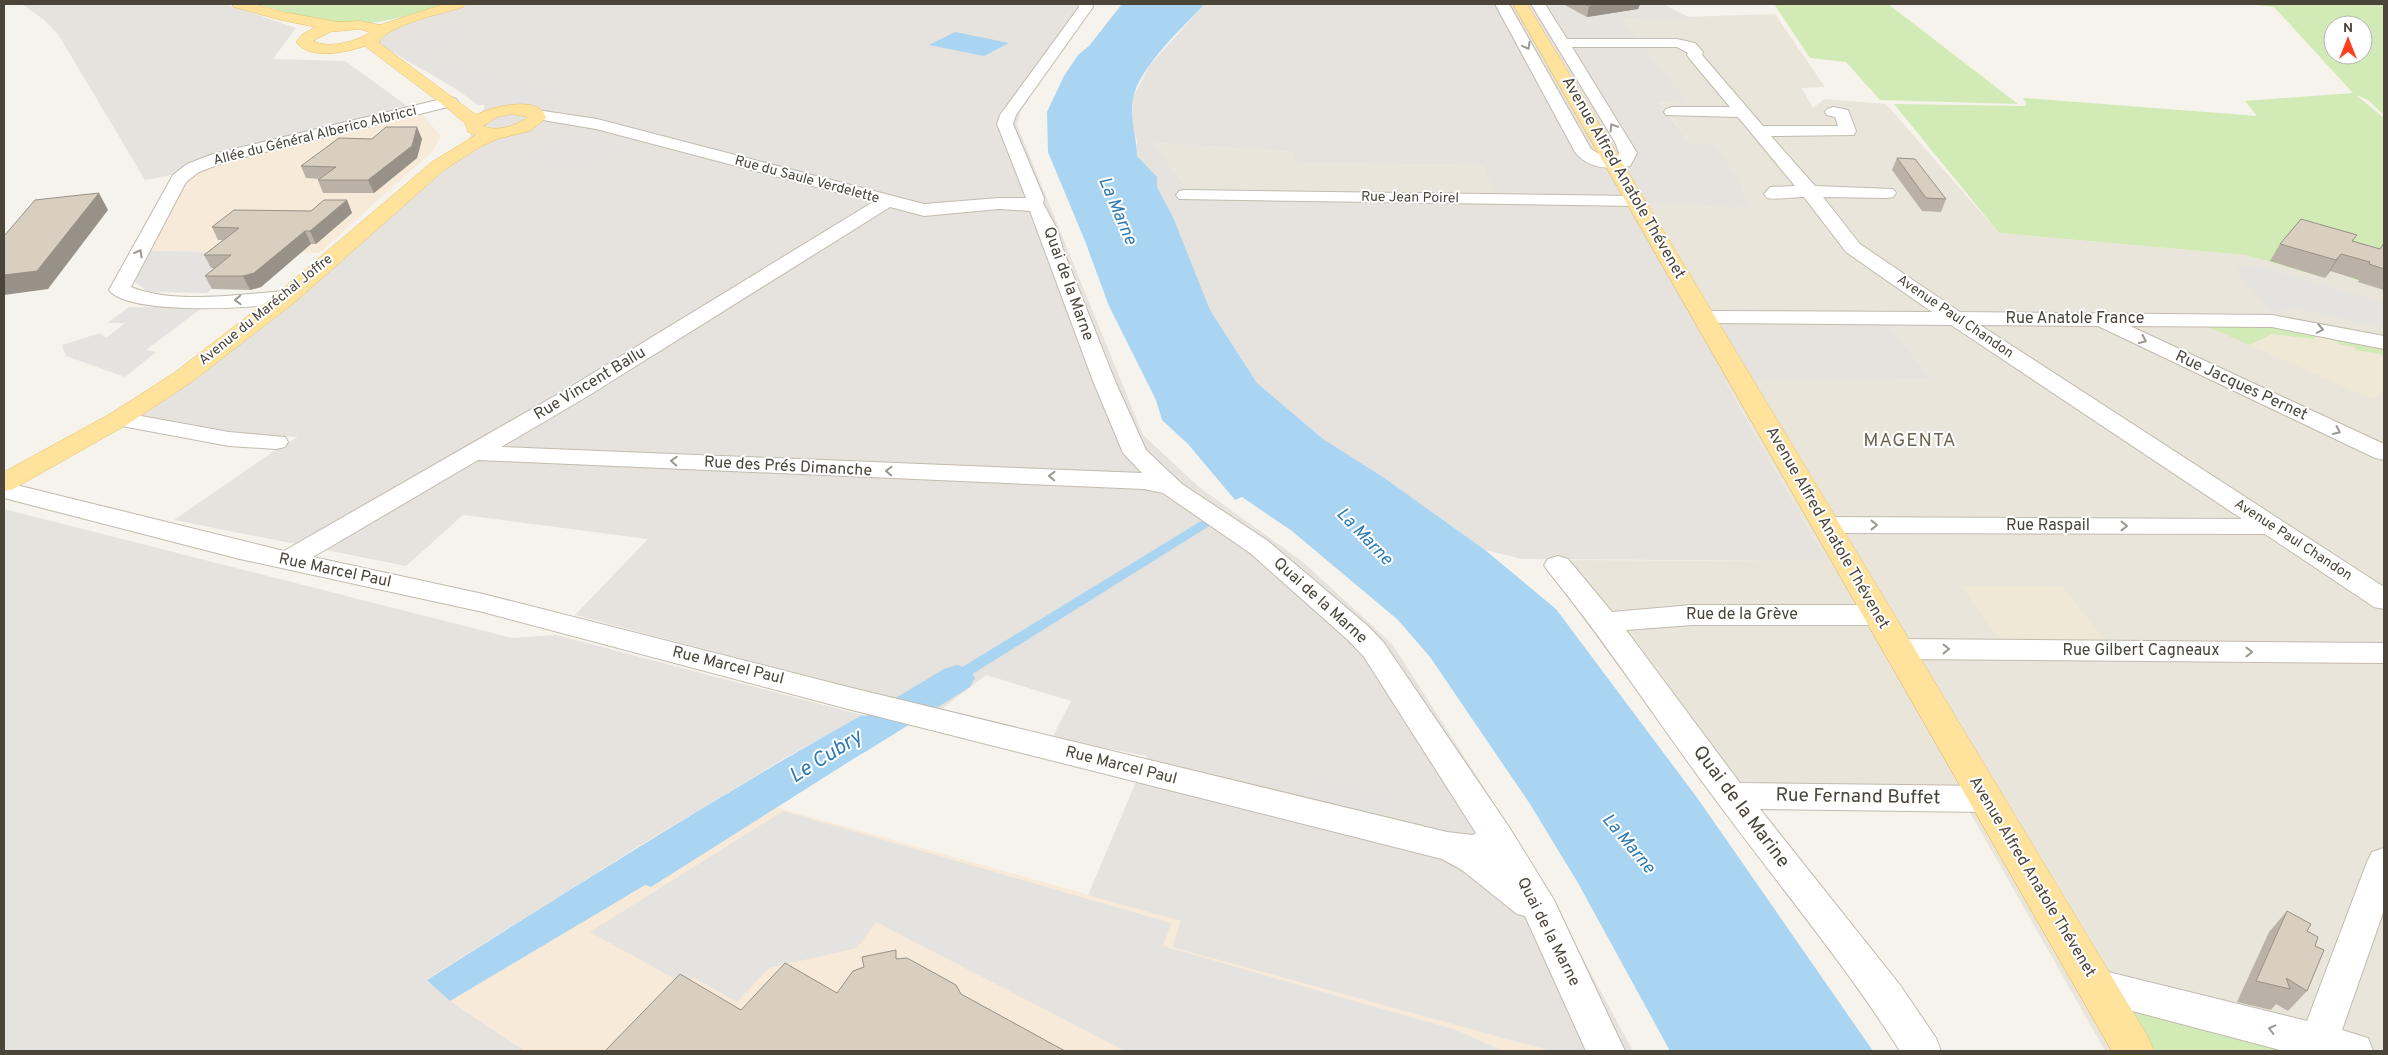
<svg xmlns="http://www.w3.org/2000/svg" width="2388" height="1055" font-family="Overpass,sans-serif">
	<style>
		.residential { fill: #eae5da }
		.commercial { fill: #f7ead8 }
		.industrial { fill: #e6e2dd }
		.education { fill: #efe8d6 }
		.green { fill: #d2eab5; fill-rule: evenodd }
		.parking { fill: #e5e3e0 }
		.water { fill: #a9d4f2 }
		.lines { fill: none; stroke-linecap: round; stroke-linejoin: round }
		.river { fill: #a9d4f2; fill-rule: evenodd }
		.minor-casing { stroke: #c2bbae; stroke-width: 2 }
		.major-casing { stroke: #e6c16a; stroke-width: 1 }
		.minor { fill: #fff; fill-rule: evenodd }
		.major { fill: #ffe39c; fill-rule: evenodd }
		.wall { fill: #bab2a6 }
		.shaded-wall { fill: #979187 }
		.building { fill: #d8cfc1; stroke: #979187 }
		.oneway { stroke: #9c9892 }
		.labels { text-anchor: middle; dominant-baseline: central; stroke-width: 4; stroke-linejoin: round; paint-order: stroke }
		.far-street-label { font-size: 14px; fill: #4b4439; stroke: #fff }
		.street-label { font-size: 16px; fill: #4b4439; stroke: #fff }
		.water-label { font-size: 18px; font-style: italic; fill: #2e7ab2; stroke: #fff }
		.quarter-label { font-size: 19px; letter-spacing: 1px; fill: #6e6250; stroke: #fff }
		.near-street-label { font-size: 19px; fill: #4b4439; stroke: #fff }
		.near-water-label { font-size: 21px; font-style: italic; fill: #2e7ab2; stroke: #fff }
	</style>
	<rect width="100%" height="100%" fill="#f6f3ec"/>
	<!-- residential -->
	<path class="residential" d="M1775,14L1825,87L1802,88L1813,108L1824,99L1886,104L1999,233L2246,255L2325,278L2330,271L2384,290V1051H2105L1968,809L1733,805L1545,560L1827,561L1724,378H1931L1884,320L1696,321L1193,198L1155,143L1295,152L1294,163L1484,165L1630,198L1748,208L1741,184L1690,144L1660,101H1685L1621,19Z"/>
	<!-- commercial -->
	<g class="commercial">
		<path d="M420,112L441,136L432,152L319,253L149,251L187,176L202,166Z"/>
		<path d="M775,807L1182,921L1172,947L1551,1051H525L450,1001L645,884L651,887Z"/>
	</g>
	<!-- industrial -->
	<g class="industrial">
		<path d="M22,4H226L296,28L273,59L345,61L410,108L177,174L145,180L58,34L44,20Z"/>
		<path d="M469,4H1093L1021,110L1017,125L1143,435L1199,487L1303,562L1392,644L1523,848L1633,1051H1551L1172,947L1181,921L1088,895L1147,756L1052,738L1071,701L986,675L939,711L575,615L648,539L463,515L406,566L174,520L277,449L298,437L236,433L141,415L312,285L460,157L485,106L377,43L384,32Z"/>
		<path d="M1203,4H1663L1690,18L1622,19L1686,101L1660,102L1690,144L1715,145L1741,184L1749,208L1647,203L1630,198L1497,197L1483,165L1294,163V152L1155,143L1193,198L1629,203L1696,321L1884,320L1931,378L1724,379L1827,561L1522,559L1485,550L1383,477L1323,439L1257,383L1210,310L1173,217L1157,187V177L1137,156V140L1131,124L1133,97L1150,65L1202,7Z"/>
		<path d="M4,509L512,638L556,635L862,715L780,761L639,846L427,979L450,1001L525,1051H4Z"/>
	</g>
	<!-- education -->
	<g class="education">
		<path d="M2272,334L2314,339V336L2337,341L2338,344L2355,347L2356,350L2384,355V389L2372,399L2249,345Z"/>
		<path d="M1962,586H2062L2106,642H2001Z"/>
	</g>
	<!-- green -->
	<g class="green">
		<path d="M258,4H449C410,15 365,30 325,23C302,18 280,10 258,4Z"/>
		<path d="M1774,4H1888L2018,104L1880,100L1846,62L1810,58Z"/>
		<path d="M2247,4H2384V115L2368,100L2356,95L2384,118V290L2331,271L2325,278L2246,255L1999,233L1894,104L2025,106L2026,102L2023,99L2025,98L2257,116L2245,101L2353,93L2274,7ZM2333,25H2363V55H2333Z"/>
		<path d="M2204,325L2278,327L2384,347V355L2356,350L2355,347L2338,344L2337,341L2315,336V339L2272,334L2249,345Z"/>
		<path d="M2127,1002L2273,1044L2282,1051H2150L2125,1011Z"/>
	</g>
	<!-- parking -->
	<g class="parking">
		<path d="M453,24L458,25L455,30L461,33L458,35L467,37L424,52L419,51L428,47L404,41Z"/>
		<path d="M430,60L552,91L554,92L551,96L534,103L478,105L421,63Z"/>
		<path d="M588,133L619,141L610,146L621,149L572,171L530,159Z"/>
		<path d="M149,251L231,252L237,269L207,293L148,292L135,282Z"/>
		<path d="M2245,265L2259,266L2384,303V328L2298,309H2286L2276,314L2237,273L2238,268Z"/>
		<path d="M129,307H203L146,350L156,352L125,377L66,356L62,345L100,333L106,338L125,323H107Z"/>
		<path d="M1316,780L1323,781L1394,801L1377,817L1302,796Z"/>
		<path d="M783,811L1171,923L1163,946L1456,1030L1503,1051H1125L876,922L857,948L769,968L737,1002L693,977L686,985L590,932Z"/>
	</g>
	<!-- water -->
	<g class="water">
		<path d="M1122,4H1203L1202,7C1181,29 1138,69 1133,99C1129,119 1137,137 1137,156L1157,177V187L1173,217L1210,310L1257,383L1323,439L1383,477L1485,550L1556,609L1698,799L1873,1051H1670L1578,883L1530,804L1430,657L1398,620L1292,531L1242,497L1235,500L1188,444L1162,420L1156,400L1109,306L1085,241L1048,152L1047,112L1064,76L1078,55L1089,46Z"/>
		<path d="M955,32L1009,43L984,56L929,45Z"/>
		<path d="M1206,518L1214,523L926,703L910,699Z"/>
		<path d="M862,715L907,725L651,887L645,885L450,1001L427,980C571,889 714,798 862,715Z"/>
	</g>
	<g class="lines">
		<!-- river -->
		<path class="river" d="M957,665L970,669L975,678L970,687L865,752L852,756L839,752L833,742L839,732L944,669Z"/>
		<defs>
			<g id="minor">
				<path d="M1078,4H1092L1093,7L1016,115L1013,124L1044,198L1043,203L1057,229L1064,252L1115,381L1146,450L1182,484L1268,541L1368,626L1384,643L1509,827L1554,900L1625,1051H1586L1525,916L1517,914L1462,870L1442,859L848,709L483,612L240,559L4,498V482L284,551L572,386L873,202L596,129L531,118L529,115L531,112L537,110L597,119L924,204L999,198H1026L997,124L1000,115L1079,7ZM890,207L924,216L999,209L1030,211L1093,381L1123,453L1142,473L501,447L588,396ZM478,460L1144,489L1163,493L1250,553L1348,640L1364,657L1476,833L1473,835L1447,832L848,687L483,594L313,557Z"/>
				<path d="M1495,4H1509L1591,149L1604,157L1617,158L1619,153L1615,142L1531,4H1545L1567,39H1677L1695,43L1703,52L1702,55L1763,126H1838L1835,117L1827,115L1825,112L1827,109L1833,107L1848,110L1856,131L1854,135L1771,136L1815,186L1893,189L1896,193L1893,197L1887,198L1823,197L1860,244L1960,312L2272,315L2384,336V349L2272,327L2130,326L2384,444V460L2375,458L2098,326L1980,325L2384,587V609L2374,607L2265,534L1825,533L1816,531L1812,525L1816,519L1825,517L2242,519L1951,325L1704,323L1697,321L1693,317L1697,313L1704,311L1932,312L1846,252L1804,197C1794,197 1775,200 1767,198L1764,194L1770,187L1795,186L1738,117L1666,115L1664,112L1666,109L1672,107H1730L1689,58L1687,55L1688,53L1677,47H1572L1637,153L1630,166C1612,170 1587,169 1575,152Z"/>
				<path d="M450,97L456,99L458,102L456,105L225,162L199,172L186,182L131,287C175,305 240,294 287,291L294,293L297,297L294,301C264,309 127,316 109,290L173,175L187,164L213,154Z"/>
				<path d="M1185,190L1636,196L1642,197L1645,201L1642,205L1636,206L1179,199L1176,195L1179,191Z"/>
				<path d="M119,412L229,432L285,437L288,442L285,447L276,449L229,446L111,424L107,419L111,414Z"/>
				<path d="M1558,556L1568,559L1612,612L1692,605H1878L1888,608L1892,615L1888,622L1878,625H1692L1626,630L1740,783L1986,786L1998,790L2002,799L1998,808L1986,812L1760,809L1900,985L1936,1038L1941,1051H1900C1846,966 1781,888 1721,807C1662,729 1610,647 1548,571L1544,565L1548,559Z"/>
				<path d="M1898,639L2384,643V663L1898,659L1888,656L1883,649L1888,642Z"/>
				<path d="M2384,848V910L2342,1030L2368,1038L2373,1051H2284L2083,998L2077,986L2083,974L2096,969L2307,1021L2367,862L2372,852Z"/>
			</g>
			<g id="major">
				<path d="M232,4H254L283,12L338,22L360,21L380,25L444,4H465L463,7C445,13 385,25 379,43L476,115C490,107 541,94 546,118L530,131L497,139L478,148L444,170L295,302L190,383L128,424L13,489L4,491V472L110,414L174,373L279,292L432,162L476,135L468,132L465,123L447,108L365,46C347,52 310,61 296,42L303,34L316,27L281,20L234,7ZM360,29L370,32C357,42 328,49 313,41L330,32ZM511,114L528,117C517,126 496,132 483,126L497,117Z"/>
				<path d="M1513,4H1527L2148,1037L2154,1051H2112Z"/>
			</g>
		</defs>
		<!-- minor casing -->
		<use href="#minor" class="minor-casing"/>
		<!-- major casing -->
		<use href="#major" class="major-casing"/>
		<!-- minor -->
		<use href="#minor" class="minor"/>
		<!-- major -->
		<use href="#major" class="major"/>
	</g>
	<!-- wall -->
	<g class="wall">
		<path d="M1563,4H1640L1638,9L1587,17Z"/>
		<path d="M422,139L417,158L374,193H323L318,180L320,179L306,178L301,166Z"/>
		<path d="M1897,158L1946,199L1941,212L1922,211L1892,170Z"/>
		<path d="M347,200L352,213L316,244H311L261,287L250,290L212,289L205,276L214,268H211L204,255L223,240H218L212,227L311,211Z"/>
		<path d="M2357,235L2353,241L2380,249L2384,243V290L2358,282L2359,280L2330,271L2325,278L2270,261L2280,244Z"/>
		<path d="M2287,911L2307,931L2315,946L2307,991L2288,1011L2276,1004L2271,1010L2237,1002L2269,932Z"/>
	</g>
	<!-- shaded-wall -->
	<g class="shaded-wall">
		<path d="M1606,4H1640L1638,9L1587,17L1589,6Z"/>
		<path d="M417,127L422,139L417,158L374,193L368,180Z"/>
		<path d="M99,193L108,210L48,289L4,295V275Z"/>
		<path d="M347,200L352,213L316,244L310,231Z"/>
		<path d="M305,231L311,244L261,287L250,290L243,276Z"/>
		<path d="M2341,254L2330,271L2325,278L2336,260Z"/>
	</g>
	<!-- building -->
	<g class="building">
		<path d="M1584,4H1606L1589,6Z"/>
		<path d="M386,127H417L412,146L368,180H318L336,167L301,166L339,138L372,139Z"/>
		<path d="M1897,158L1915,159L1946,199L1926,198Z"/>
		<path d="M99,193L37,271L4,275V236L35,200Z"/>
		<path d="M324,200H347L310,231H305L254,273L243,276H205L231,255H204L239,228L212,227L234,210L311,211Z"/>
		<path d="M2301,219L2357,235L2352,241L2380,249L2384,243V269L2369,264L2370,262L2341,254L2336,260L2280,244Z"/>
		<path d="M2287,911L2311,924L2307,931L2318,937L2315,946L2324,950L2307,991L2286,978L2290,989L2256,981Z"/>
		<path d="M896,950V959L907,958L918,964L956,985L961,994L1065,1051H605L680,974L741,1010L785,963L837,993L853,971L864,967L862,957Z"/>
	</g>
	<!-- one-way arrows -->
	<defs><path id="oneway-chevron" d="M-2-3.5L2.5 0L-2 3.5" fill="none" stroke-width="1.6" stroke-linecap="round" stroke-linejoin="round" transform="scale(1.25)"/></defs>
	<g class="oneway">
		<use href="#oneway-chevron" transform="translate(1527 46) rotate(61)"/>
		<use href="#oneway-chevron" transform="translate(1613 127) rotate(-122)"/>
		<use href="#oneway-chevron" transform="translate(139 253) rotate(-61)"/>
		<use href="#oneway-chevron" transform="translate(238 300) rotate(178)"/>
		<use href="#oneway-chevron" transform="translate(2320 329) rotate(11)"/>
		<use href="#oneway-chevron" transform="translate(2143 340) rotate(25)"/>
		<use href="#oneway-chevron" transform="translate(2337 431) rotate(25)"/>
		<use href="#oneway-chevron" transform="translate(674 461) rotate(-177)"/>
		<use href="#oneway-chevron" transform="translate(889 471) rotate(-178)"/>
		<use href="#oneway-chevron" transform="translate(1052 476) rotate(-178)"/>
		<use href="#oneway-chevron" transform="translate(1874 525)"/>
		<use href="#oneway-chevron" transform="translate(2124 526)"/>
		<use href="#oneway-chevron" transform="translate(1946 649)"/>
		<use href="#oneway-chevron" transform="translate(2249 652)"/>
		<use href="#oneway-chevron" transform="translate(2272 1029) rotate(-166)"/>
	</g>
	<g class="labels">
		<!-- far-street labels -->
		<g class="far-street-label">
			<text transform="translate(315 136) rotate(-14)">Allée du Général Alberico Albricci</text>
			<text transform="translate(807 180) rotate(15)">Rue du Saule Verdelette</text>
			<text transform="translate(1410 198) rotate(1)">Rue Jean Poirel</text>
			<text transform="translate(266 310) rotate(-39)">Avenue du Maréchal Joffre</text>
			<text transform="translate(1955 317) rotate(34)">Avenue Paul Chandon</text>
			<text transform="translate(2293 540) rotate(33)">Avenue Paul Chandon</text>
		</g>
		<!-- street labels -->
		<g class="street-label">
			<text transform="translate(1623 178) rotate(60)">Avenue Alfred Anatole Thévenet</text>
			<text transform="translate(1068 284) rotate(70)">Quai de la Marne</text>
			<text x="2075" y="319">Rue Anatole France</text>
			<text transform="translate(590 384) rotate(-31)">Rue Vincent Ballu</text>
			<text transform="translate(2241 386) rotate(25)">Rue Jacques Pernet</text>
			<text transform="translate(788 467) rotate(3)">Rue des Prés Dimanche</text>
			<text x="2048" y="526">Rue Raspail</text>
			<text transform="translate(1827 528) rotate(60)">Avenue Alfred Anatole Thévenet</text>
			<text transform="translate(335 571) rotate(12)">Rue Marcel Paul</text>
			<text transform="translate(1320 601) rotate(42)">Quai de la Marne</text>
			<text x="1742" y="615">Rue de la Grève</text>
			<text x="2141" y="651">Rue Gilbert Cagneaux</text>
			<text transform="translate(728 666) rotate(14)">Rue Marcel Paul</text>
			<text transform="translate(1121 766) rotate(14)">Rue Marcel Paul</text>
			<text transform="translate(2032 877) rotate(59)">Avenue Alfred Anatole Thévenet</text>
			<text transform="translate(1548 932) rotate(63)">Quai de la Marne</text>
		</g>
		<!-- water labels -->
		<g class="water-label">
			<text transform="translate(1117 211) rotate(67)">La Marne</text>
			<text transform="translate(1364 537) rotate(46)">La Marne</text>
			<text transform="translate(1628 844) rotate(50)">La Marne</text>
		</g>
		<!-- quarter labels -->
		<g class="quarter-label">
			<text x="1910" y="441">MAGENTA</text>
		</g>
		<!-- near-street labels -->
		<g class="near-street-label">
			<text transform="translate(1858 797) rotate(1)">Rue Fernand Buffet</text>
			<text transform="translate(1741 807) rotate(53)">Quai de la Marine</text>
		</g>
		<!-- near-water labels -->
		<g class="near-water-label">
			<text transform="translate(826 757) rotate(-32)">Le Cubry</text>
		</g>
	</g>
	<!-- border -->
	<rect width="2388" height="1055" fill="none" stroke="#4b4439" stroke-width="10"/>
	<!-- north arrow -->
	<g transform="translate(2348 40)"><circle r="24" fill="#ffffff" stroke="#b7b4b0"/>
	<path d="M0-4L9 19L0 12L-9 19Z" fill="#fc3f1d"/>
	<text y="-8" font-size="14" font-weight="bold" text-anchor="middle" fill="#4b4439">N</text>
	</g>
</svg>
